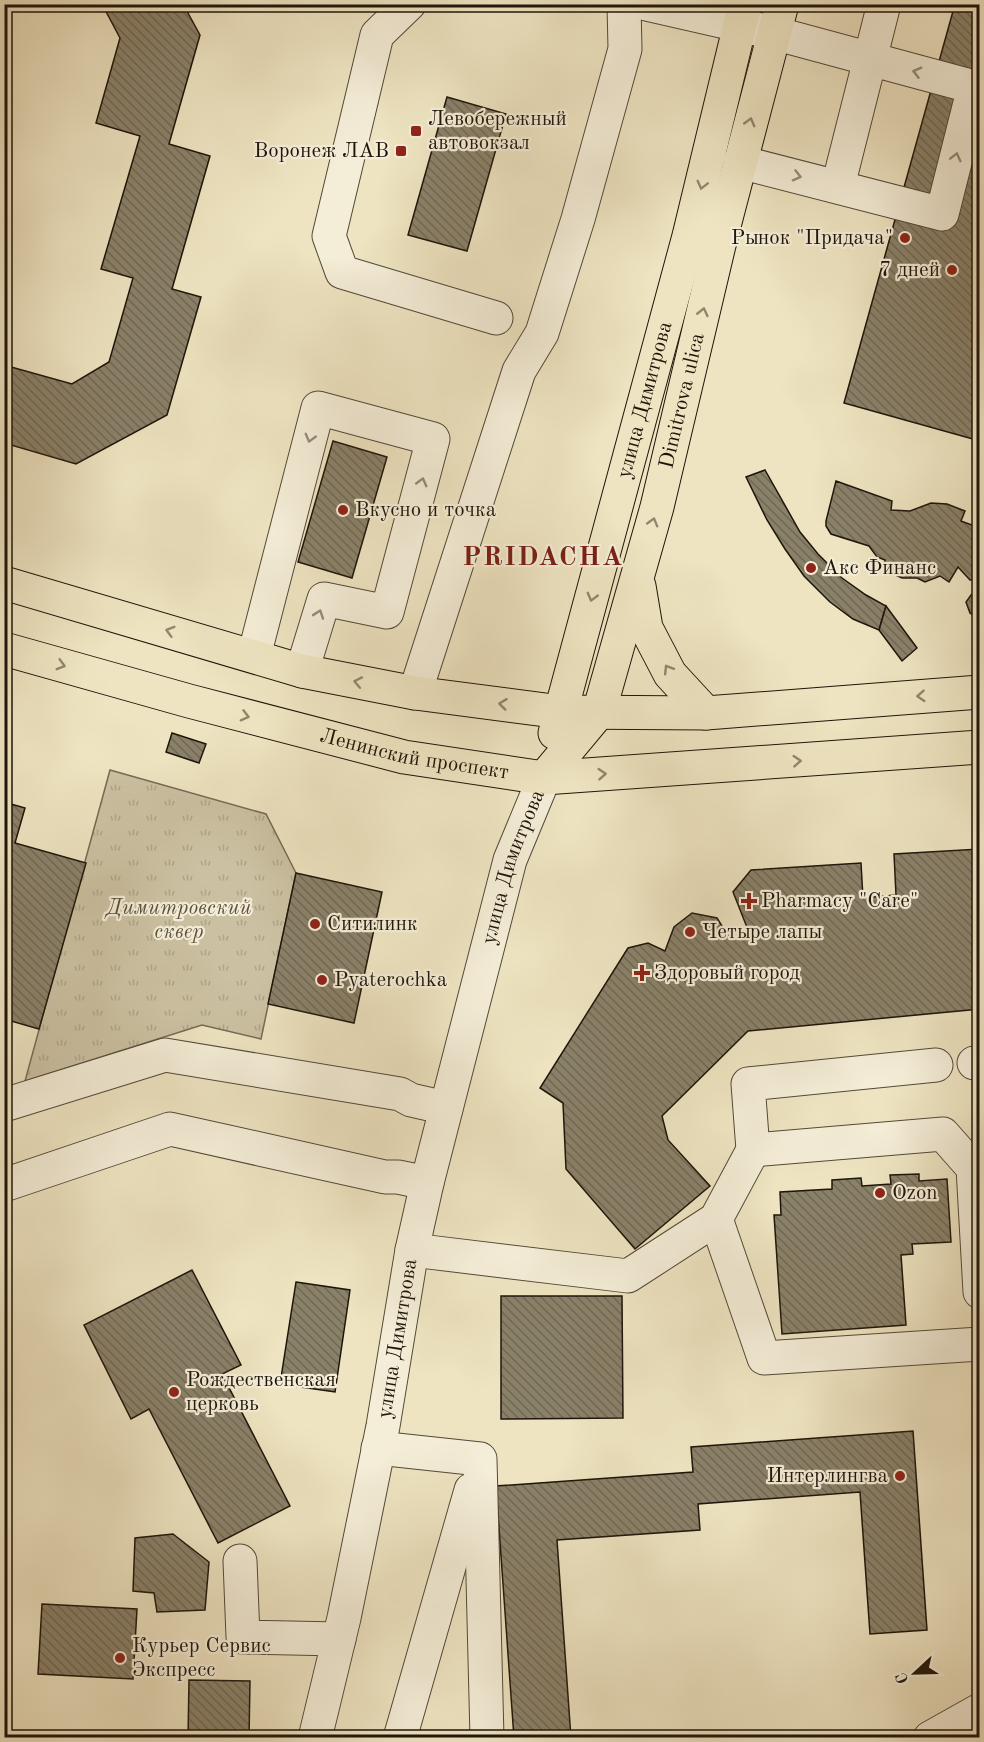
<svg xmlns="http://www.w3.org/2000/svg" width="984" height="1742" font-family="'Old Standard TT',serif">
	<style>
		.park { fill: url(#park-tufts); stroke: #746b56; stroke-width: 1.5 }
		.building { fill: url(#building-back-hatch); stroke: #1e150a; stroke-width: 1.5 }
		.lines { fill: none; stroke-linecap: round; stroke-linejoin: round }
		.minor-casing { stroke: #524938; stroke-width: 35 }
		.major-casing { stroke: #1e150a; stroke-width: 35 }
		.minor { stroke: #f4edd7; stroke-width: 33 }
		.major { stroke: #eee4c1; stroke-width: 33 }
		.oneway { stroke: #948c7b }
		.oneway2 { stroke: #90876f }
		.poi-dot { fill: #8f2418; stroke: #f4edd7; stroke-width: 2 }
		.labels { text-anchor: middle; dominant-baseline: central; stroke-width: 4.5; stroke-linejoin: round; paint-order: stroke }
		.poi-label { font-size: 21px; fill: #1e150a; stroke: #f4edd7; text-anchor: start }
		.street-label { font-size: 21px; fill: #1e150a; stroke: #f4edd7 }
		.park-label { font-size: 21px; font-style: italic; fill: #5b513f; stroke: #f4edd7 }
		.district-label { font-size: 27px; font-weight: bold; letter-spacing: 1.5px; fill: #7a1f14; stroke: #f4edd7 }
	</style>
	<defs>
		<pattern id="park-tufts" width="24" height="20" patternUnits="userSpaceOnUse" patternTransform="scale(1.5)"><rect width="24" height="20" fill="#cbc1a2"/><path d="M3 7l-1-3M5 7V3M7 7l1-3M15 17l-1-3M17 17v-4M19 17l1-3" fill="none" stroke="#aea58a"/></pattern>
		<pattern id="building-back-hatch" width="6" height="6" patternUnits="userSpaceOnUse" patternTransform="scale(1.5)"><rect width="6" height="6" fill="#8a8169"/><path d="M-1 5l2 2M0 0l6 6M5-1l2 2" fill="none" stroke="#706855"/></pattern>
	</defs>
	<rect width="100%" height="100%" fill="#eee4c1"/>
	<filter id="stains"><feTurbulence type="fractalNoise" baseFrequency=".00333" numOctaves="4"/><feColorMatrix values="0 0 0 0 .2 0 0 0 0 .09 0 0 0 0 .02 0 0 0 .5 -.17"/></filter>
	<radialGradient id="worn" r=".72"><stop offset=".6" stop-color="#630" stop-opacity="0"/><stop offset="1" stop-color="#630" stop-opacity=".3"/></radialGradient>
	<!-- park -->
	<path class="park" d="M110,770L266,814L296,873L261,1039L202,1025L25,1081Z"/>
	<!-- building -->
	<g class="building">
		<path d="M102,4H183L200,35L169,144L210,156L172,289L201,297L167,415L76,464L4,443V365L72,384L109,362L133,278L101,269L140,136L96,123L120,38Z"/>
		<path d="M955,4H980V441L844,403Z"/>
		<path d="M447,97L506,114L467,251L408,235Z"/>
		<path d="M333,441L387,457L352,578L298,562Z"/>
		<path d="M765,470L800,532L818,554L842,578L866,595L886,606L879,630L853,619L830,602L804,576L785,549L767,520L746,477Z"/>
		<path d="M836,481L892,501L891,510L910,511L931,503L947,504L965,511L961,521L980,528V580H970L958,567L949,582L940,576L925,582L917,578H902L884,570L885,560L877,557L869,546L831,534L826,526V521Z"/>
		<path d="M977,580H980V619H978L970,613L966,602L971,595L975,592Z"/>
		<path d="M886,606L917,648L902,661L879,630Z"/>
		<path d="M172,733L206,744L199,763L166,752Z"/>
		<path d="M4,802L25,808L15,843L86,863L39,1029L4,1019Z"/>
		<path d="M980,849V1009L748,1031L662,1116L668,1140L710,1186L635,1249L566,1169L563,1103L540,1088L628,948L648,943L665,951L674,927L692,913L717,918L730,939L750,935L733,892L751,870L861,863L863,898L896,895L894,854Z"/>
		<path d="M296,873L382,892L354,1023L268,1004Z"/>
		<path d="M919,1174V1181L947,1179L951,1242L912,1244L913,1254L901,1255L906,1325L782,1334L774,1215H781L780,1192L832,1189V1180L861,1178L862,1186L891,1184L890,1175Z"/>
		<path d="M192,1270L241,1365L222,1374L290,1506L218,1543L149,1409L131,1419L84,1325Z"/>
		<path d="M296,1282L350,1290L335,1392L280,1384Z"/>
		<path d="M501,1296H622L623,1418L501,1419Z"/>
		<path d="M913,1431L927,1630L870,1634L860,1492L698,1504L700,1530L557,1540L571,1738H514L496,1486L693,1472L691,1447Z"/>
		<path d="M173,1534L209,1562L205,1610L157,1612L154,1593L133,1591L135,1538Z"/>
		<path d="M42,1604L137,1609L133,1679L38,1674Z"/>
		<path d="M189,1680L250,1681L249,1738H188Z"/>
	</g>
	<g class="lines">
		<defs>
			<g id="minor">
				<path d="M409,4L377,35L329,236L342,272L496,318"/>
				<path d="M646,4L774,33L974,87L942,214L740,162"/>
				<path d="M838,186L884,4"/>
				<path d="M254,656L318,408L433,439L387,612L324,599L302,671"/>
				<path d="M415,693L519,371L542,333L578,219L625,49L624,4"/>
				<path d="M974,1063L980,1062"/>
				<path d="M4,1105L165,1055L400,1094L411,1100L446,1108"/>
				<path d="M753,1150L943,1134L973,1168L980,1292"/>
				<path d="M4,1185L170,1129L385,1177H398L427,1183"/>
				<path d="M716,1219L764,1358L980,1344"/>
				<path d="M412,1250L628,1276L716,1219L753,1150L748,1084L936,1065"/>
				<path d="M378,1448L480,1459L487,1738"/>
				<path d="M240,1561L243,1637L339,1639"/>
				<path id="s1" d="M315,1738L344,1618L383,1426L412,1250L427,1183L510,860L544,778"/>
				<path d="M400,1738L471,1490"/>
				<path d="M930,1738L980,1710"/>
			</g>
			<g id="major">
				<path d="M4,583L302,671L415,693L561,712L706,713L980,692"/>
				<path d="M639,586L646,628L670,674L706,713"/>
				<path id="s2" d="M4,649L189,701L404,757L544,778L980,747"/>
				<path id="s3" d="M555,733L689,236L745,4"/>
				<path id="s4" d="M544,778L599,712L657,507L719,245L782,4"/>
			</g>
		</defs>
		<!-- minor casing -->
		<use href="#minor" class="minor-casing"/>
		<!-- major casing -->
		<use href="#major" class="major-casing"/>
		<!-- minor -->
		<use href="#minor" class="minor"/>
		<!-- major -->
		<use href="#major" class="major"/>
	</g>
	<!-- one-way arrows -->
	<defs><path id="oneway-chevron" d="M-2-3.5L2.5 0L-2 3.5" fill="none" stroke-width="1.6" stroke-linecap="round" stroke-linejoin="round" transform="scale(1.5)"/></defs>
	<g class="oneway">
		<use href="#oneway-chevron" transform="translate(917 72) rotate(-165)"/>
		<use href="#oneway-chevron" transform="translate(956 157) rotate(-76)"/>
		<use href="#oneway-chevron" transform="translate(797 176) rotate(14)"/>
		<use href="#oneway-chevron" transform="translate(310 438) rotate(105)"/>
		<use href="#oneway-chevron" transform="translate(422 482) rotate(-75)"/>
		<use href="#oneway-chevron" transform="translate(319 614) rotate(-71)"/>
	</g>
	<g class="oneway2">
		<use href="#oneway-chevron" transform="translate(750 122) rotate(-75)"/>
		<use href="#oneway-chevron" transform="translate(702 185) rotate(104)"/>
		<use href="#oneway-chevron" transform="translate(703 312) rotate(-77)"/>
		<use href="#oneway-chevron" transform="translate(653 522) rotate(-74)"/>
		<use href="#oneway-chevron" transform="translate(592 597) rotate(105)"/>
		<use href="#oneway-chevron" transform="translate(170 631) rotate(-164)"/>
		<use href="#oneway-chevron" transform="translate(61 665) rotate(16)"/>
		<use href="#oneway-chevron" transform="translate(668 669) rotate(-122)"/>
		<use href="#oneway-chevron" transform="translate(358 682) rotate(-169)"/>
		<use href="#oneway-chevron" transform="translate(921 696) rotate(176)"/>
		<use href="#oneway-chevron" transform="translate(503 704) rotate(-173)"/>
		<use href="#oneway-chevron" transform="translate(245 716) rotate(15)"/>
		<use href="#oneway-chevron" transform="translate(797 761) rotate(-4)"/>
		<use href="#oneway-chevron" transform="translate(602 774) rotate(-4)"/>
	</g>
	<!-- markers -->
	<g class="poi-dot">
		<rect x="410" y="125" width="12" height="12" rx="3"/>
		<rect x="395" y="145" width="12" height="12" rx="3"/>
		<circle cx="905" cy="238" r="6"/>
		<circle cx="952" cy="270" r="6"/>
		<circle cx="343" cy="510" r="6"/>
		<circle cx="811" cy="568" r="6"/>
		<path d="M746 892h6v6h6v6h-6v6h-6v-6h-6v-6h6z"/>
		<circle cx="315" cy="924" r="6"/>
		<circle cx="690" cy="932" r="6"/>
		<path d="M639 964h6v6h6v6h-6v6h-6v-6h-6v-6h6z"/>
		<circle cx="322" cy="980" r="6"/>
		<circle cx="880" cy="1193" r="6"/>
		<circle cx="174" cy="1392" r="6"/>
		<circle cx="900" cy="1476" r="6"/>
		<circle cx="120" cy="1658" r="6"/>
	</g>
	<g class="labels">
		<!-- poi labels -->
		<g class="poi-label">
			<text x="428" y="119">Левобережный<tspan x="428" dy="24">автовокзал</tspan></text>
			<text x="389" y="151" text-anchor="end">Воронеж ЛАВ</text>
			<text x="893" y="238" text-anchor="end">Рынок "Придача"</text>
			<text x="940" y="270" text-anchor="end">7 дней</text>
			<text x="355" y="510">Вкусно и точка</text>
			<text x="823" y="568">Акс Финанс</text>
			<text x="761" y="901">Pharmacy "Care"</text>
			<text x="327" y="924">Ситилинк</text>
			<text x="702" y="932">Четыре лапы</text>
			<text x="654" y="973">Здоровый город</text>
			<text x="334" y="980">Pyaterochka</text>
			<text x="892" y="1193">Ozon</text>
			<text x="186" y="1380">Рождественская<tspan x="186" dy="24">церковь</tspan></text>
			<text x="888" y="1476" text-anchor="end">Интерлингва</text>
			<text x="132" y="1646">Курьер Сервис<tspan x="132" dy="24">Экспресс</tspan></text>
		</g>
		<!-- street labels -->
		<g class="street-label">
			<text stroke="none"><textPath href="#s3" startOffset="345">улица Димитрова</textPath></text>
			<text stroke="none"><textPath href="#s4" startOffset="408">Dimitrova ulica</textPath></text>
			<text stroke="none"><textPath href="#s2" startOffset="424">Ленинский проспект</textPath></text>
			<text stroke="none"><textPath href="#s1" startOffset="894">улица Димитрова</textPath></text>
			<text stroke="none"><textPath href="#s1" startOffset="408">улица Димитрова</textPath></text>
		</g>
		<!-- park labels -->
		<g class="park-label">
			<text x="179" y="908">Димитровский<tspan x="179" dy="24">сквер</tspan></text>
		</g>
		<!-- district labels -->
		<g class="district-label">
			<text x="543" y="557">PRIDACHA</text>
		</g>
	</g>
	<!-- margin -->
	<rect width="984" height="1742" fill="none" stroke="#eee4c1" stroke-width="24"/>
	<rect x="6" y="6" width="972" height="1730" fill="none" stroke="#1e150a" stroke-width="3"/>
	<rect x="12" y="12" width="960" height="1718" fill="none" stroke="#1e150a" stroke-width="1.5"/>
	<!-- north arrow -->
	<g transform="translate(915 1673) rotate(248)" stroke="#f4edd7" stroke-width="4.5" paint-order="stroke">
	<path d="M0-4.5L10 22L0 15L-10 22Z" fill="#1e150a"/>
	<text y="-9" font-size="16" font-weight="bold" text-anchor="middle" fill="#1e150a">С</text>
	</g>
	<rect width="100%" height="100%" filter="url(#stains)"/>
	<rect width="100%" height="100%" fill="url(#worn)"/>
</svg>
